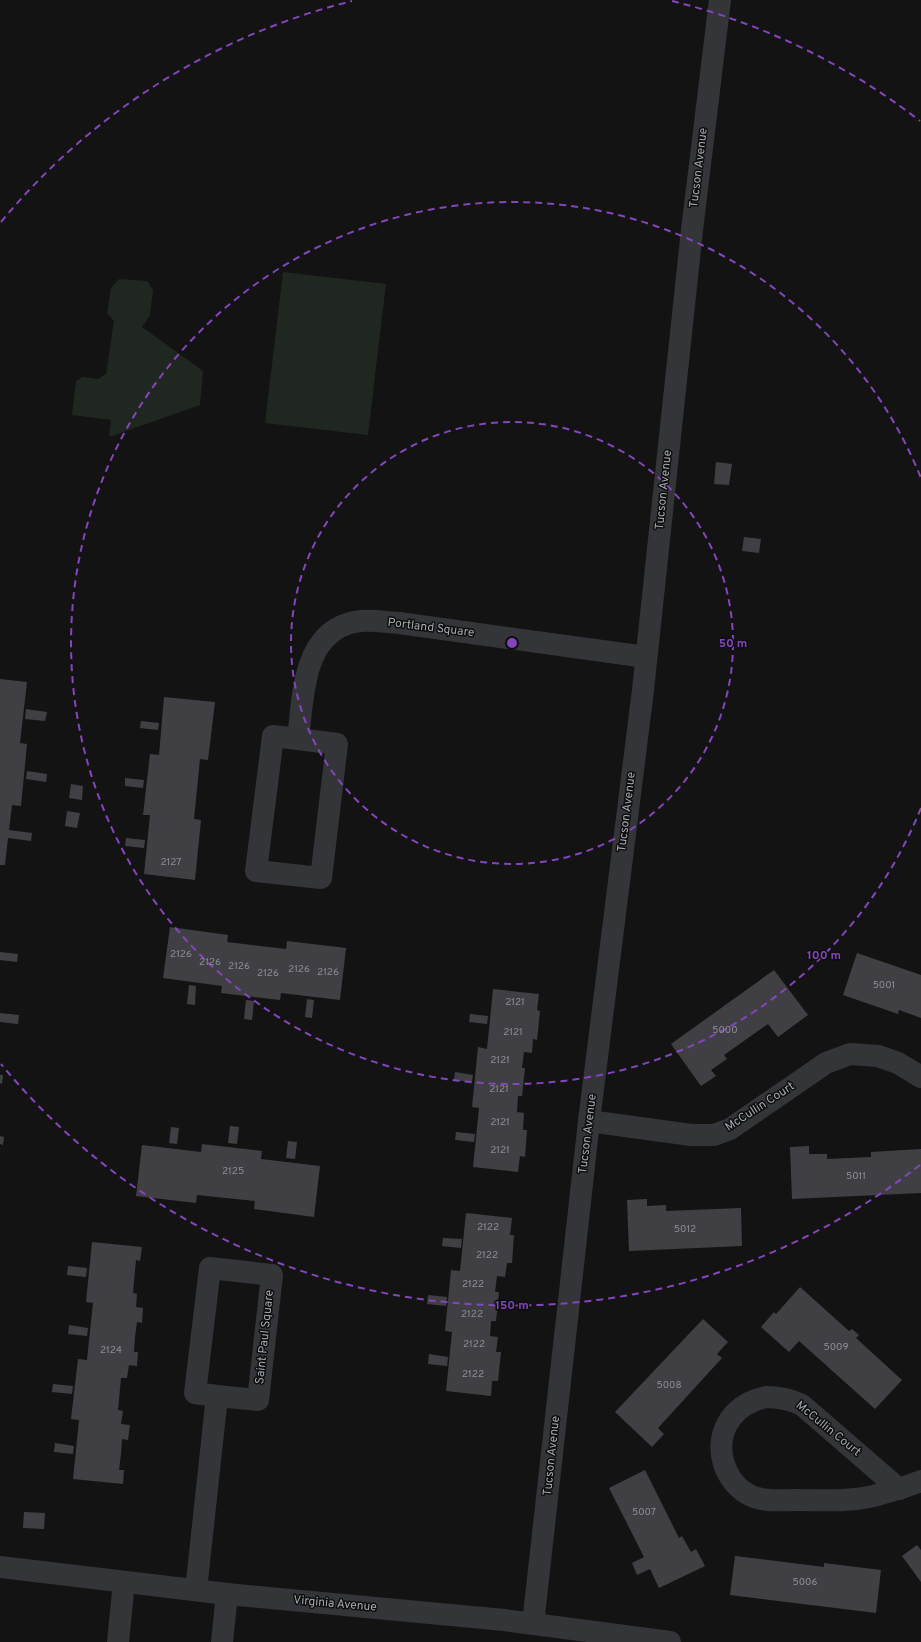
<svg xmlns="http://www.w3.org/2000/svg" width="921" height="1642" font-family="Overpass,sans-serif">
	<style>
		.green { fill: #1f2720 }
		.building { fill: #404044 }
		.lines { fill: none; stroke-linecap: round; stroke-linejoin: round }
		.minor { stroke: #343539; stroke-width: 22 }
		.ring { fill: none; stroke: #8445bd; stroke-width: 2; stroke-dasharray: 7 5 }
		.labels { text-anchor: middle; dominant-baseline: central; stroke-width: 3; stroke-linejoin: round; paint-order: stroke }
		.number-label { font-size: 10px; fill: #8c8f97 }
		.street-label { font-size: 12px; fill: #a6a9b3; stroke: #0e0e0f }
		.centre { fill: #8445bd; stroke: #0e0e0f; stroke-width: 2 }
		.ring-label { font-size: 12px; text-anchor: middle; font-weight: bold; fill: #8445bd; stroke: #0e0e0f; stroke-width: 3; stroke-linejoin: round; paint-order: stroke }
	</style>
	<rect width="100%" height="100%" fill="#131314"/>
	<!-- green -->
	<g class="green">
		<path d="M283,272L386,284L368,435L265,423Z"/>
		<path d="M119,279L147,281L153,290L150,315L142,327L203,371L200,405L109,437L111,420L72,415L76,381L83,377L98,379L106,374L114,321L107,313L111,288Z"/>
	</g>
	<!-- building -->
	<g class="building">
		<path d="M716,462L732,464L729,485L714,484Z"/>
		<path d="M744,537L761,539L759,553L742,551Z"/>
		<path d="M0,679L27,682L20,743L27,744L21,806L12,805L9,830L32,833L31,841L8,838L5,865H0Z"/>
		<path d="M164,697L215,702L208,760L200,759L194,819L201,820L195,880L144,874L150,815H143L150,754L159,755Z"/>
		<path d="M26,709L47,712L45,721L25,719Z"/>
		<path d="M141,721L159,723L158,730L140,728Z"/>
		<path d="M27,771L47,774L46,782L26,779Z"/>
		<path d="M125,778L144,780L143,788L125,786Z"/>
		<path d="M71,784L83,786L82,800L69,798Z"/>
		<path d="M67,811L80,813L77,828L65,826Z"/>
		<path d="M126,838L145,840L144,848L125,846Z"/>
		<path d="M170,927L228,935L227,942L286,949L287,941L346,948L340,1000L281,993L280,1000L221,993L222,986L163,978Z"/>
		<path d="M0,952L18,954L17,962L0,960Z"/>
		<path d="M857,953L921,975V1018L899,1010L898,1014L843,995Z"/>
		<path d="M774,970L808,1015L778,1037L768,1024L724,1055L727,1059L711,1070L716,1076L701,1086L671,1044Z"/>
		<path d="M189,985L196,986L195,1005L187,1004Z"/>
		<path d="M493,989L539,994L537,1010L540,1011L537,1040L533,1039L532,1053L524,1052L522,1068H525L522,1096H518L517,1112L524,1113L523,1130H527L525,1157L520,1156L518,1172L473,1167L479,1108L472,1107L478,1047L487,1049Z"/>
		<path d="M307,999L314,1000L312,1018L305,1017Z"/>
		<path d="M246,1000L254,1001L252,1020L244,1019Z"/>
		<path d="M0,1013L19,1015L18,1024L0,1022Z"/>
		<path d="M470,1014L488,1016L487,1024L469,1022Z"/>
		<path d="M455,1072L473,1075L472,1082L454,1080Z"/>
		<path d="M0,1075H3L2,1084L0,1083Z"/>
		<path d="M230,1126L239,1127L237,1144L228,1143Z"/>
		<path d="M171,1127L179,1128L177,1144L169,1143Z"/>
		<path d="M456,1132L475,1134L474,1142L455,1140Z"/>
		<path d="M0,1136L4,1137L3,1145L0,1144Z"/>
		<path d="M288,1141L297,1142L295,1159L286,1158Z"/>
		<path d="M202,1144L262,1151L261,1159L320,1166L314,1217L254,1209L255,1201L197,1195L196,1203L136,1196L142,1145L201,1152Z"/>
		<path d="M809,1146V1154H827V1159L871,1157V1152L921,1149V1193L792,1199L790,1147Z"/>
		<path d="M647,1199V1206L666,1205V1211L741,1208L742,1246L629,1251L627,1200Z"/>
		<path d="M466,1213L512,1218L510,1235H514L512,1263H507L505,1277L497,1276L495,1292H499L496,1321H491L490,1336L498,1337L496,1352H501L498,1381H492L491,1396L446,1391L452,1332L445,1331L448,1301L451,1270L460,1271Z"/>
		<path d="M443,1238L462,1239L461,1248L442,1246Z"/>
		<path d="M92,1242L142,1247L140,1261L136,1260L133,1293L137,1294L136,1307L143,1308L142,1323L137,1322L135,1337L134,1352H138L137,1366L129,1365L127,1378H121L118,1410L123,1411L121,1424L130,1425L128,1440L122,1439L121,1454L119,1470H124L123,1484L73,1479L79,1420L71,1419L78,1359L87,1360L90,1331L93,1303L86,1302Z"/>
		<path d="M68,1266L87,1268L86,1277L67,1275Z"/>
		<path d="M800,1287L849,1331L852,1329L859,1335L856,1338L902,1380L875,1409L799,1341L789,1352L761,1327L774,1312L776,1314Z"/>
		<path d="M428,1295L447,1297L446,1306L427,1304Z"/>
		<path d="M703,1319L728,1342L717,1354L722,1358L658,1428L664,1434L652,1447L615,1412Z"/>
		<path d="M69,1325L88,1328L87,1336L68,1334Z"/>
		<path d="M429,1354L448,1357L447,1366L428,1364Z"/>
		<path d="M53,1384L73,1386L72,1394L52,1392Z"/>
		<path d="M55,1443L74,1446L73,1454L54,1452Z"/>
		<path d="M645,1470L679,1538L682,1536L691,1552L696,1549L705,1566L659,1588L650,1569L637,1575L632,1563L644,1557L609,1488Z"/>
		<path d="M24,1512L45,1513L44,1529L23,1528Z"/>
		<path d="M917,1545L921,1550V1582L902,1556Z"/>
		<path d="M735,1556L824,1567V1563L881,1570L876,1613L730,1595Z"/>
	</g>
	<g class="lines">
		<!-- minor -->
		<g class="minor">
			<path d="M298,739L273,736L256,871L321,878L337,744L298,739C303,700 302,639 347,624C363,618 383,622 399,623L646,657"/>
			<path d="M589,1121L691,1135H714L730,1129L826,1063L850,1054L878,1056L898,1063L921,1077"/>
			<path d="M766,1397C780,1397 790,1399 802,1405L899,1489C889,1491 879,1495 869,1497C845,1502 821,1500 797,1500C783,1500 767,1502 754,1497C724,1485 711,1445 731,1418C740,1406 752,1400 766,1397Z"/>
			<path d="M899,1489L921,1481"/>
			<path d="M0,1567L227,1594L504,1620L670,1642"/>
			<path d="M196,1590L217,1396L195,1393L210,1268L272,1275L258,1400L217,1396"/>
			<path d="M533,1624L589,1121L643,690L692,230L720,0"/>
			<path d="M118,1642L124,1582"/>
			<path d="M222,1642L227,1594"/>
		</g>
	</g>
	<!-- distance rings -->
	<g class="ring">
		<circle cx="512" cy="643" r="221"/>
		<path d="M921 808A441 441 0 1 1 921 478"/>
		<path d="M920 1165A662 662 0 0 1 1 1064M1 222A662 662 0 0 1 352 1M672 1A662 662 0 0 1 920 121"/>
	</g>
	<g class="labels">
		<!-- number labels -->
		<g class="number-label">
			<text x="171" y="862">2127</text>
			<text x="181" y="954">2126</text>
			<text x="210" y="962">2126</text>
			<text x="239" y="966">2126</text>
			<text x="299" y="969">2126</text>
			<text x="328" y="972">2126</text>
			<text x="268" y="973">2126</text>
			<text x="884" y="985">5001</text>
			<text x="515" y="1002">2121</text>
			<text x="725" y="1030">5000</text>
			<text x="513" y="1032">2121</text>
			<text x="500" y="1060">2121</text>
			<text x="499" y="1089">2121</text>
			<text x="500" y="1122">2121</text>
			<text x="500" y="1150">2121</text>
			<text x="233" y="1171">2125</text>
			<text x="856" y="1176">5011</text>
			<text x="488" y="1227">2122</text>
			<text x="685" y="1229">5012</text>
			<text x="487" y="1255">2122</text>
			<text x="473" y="1284">2122</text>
			<text x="472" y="1314">2122</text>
			<text x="474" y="1344">2122</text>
			<text x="836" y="1347">5009</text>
			<text x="111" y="1350">2124</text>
			<text x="473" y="1374">2122</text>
			<text x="669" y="1385">5008</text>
			<text x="644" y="1512">5007</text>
			<text x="805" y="1582">5006</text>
		</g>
		<!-- street labels -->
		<g class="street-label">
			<text transform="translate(699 168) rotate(-83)">Tucson Avenue</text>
			<text transform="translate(664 490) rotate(-84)">Tucson Avenue</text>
			<text transform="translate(431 628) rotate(7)">Portland Square</text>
			<text transform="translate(627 812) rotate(-83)">Tucson Avenue</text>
			<text transform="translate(760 1107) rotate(-33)">McCullin Court</text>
			<text transform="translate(588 1134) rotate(-83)">Tucson Avenue</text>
			<text transform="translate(265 1337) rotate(-84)">Saint Paul Square</text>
			<text transform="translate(828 1429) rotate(39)">McCullin Court</text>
			<text transform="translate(552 1456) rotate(-84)">Tucson Avenue</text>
			<text transform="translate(335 1604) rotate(5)">Virginia Avenue</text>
		</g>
	</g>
	<circle cx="512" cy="643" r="6" class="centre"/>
	<g class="ring-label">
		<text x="733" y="647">50 m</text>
		<text x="824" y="959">100 m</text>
		<text x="512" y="1309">150 m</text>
	</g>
</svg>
